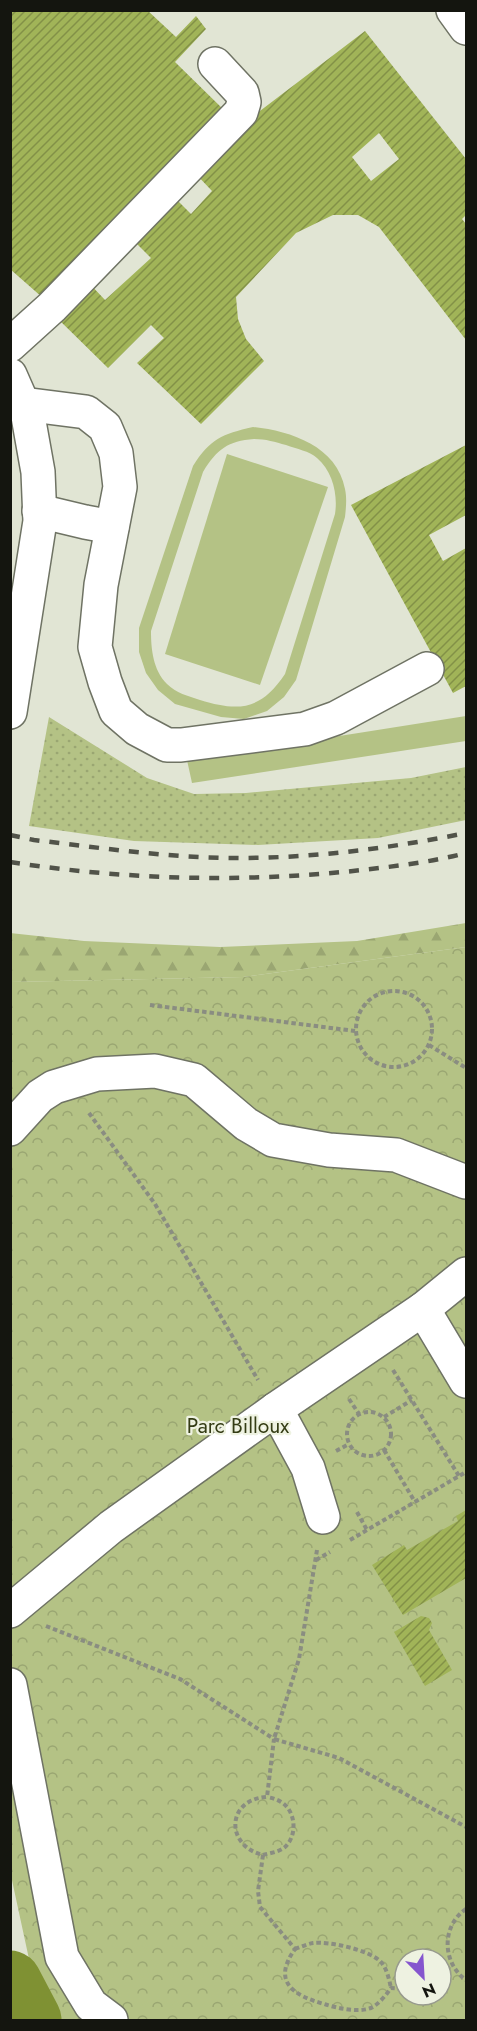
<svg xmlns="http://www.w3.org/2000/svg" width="477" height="2031" font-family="Jost,sans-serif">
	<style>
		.grass { fill: url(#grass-dots) }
		.forest { fill: url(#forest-firs) }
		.park { fill: url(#park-crowns); fill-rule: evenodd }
		.garden { fill: #b4c285; fill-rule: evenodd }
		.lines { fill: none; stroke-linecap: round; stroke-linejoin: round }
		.river { stroke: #7f9133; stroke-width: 63 }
		.building { fill: url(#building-hatch); fill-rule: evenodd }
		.minor-casing { stroke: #6f7364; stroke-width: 36 }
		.path { stroke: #8a8d81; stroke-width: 4; stroke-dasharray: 4.5 3; stroke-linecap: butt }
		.minor { stroke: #fff; stroke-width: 33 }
		.rail { stroke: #515349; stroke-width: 4.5; stroke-dasharray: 10 10; stroke-linecap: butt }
		.labels { text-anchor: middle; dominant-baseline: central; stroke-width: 4.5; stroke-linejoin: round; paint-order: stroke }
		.park-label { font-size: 21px; fill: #343c15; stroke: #eef2e1 }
	</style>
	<defs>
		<pattern id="grass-dots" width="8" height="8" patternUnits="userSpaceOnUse" patternTransform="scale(1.5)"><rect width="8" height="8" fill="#b4c285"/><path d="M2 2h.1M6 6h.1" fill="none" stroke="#9aa672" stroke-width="1.8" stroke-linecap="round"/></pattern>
		<pattern id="forest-firs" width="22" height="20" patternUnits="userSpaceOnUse" patternTransform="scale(1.5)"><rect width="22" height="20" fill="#b4c285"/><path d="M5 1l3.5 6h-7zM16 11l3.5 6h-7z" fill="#9aa672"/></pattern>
		<pattern id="park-crowns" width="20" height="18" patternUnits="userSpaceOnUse" patternTransform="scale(1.5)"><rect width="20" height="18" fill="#b4c285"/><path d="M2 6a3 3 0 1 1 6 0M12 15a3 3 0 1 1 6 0" fill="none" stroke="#9aa672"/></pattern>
		<pattern id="building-hatch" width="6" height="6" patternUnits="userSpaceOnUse" patternTransform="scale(1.5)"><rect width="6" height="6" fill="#a1b458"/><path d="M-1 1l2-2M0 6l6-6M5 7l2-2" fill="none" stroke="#829147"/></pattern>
	</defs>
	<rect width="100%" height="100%" fill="#e1e5d4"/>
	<!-- grass -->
	<path class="grass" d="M49,717L147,778L194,794L246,793L411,778L466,767V820L378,838L258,845L134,841L29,826Z"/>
	<!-- forest -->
	<path class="forest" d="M466,923V947L243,977L11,982L10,933L84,941L220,947L357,941Z"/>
	<!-- park -->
	<path class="park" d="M466,947V2020H60L45,2002L29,1959L10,1871V982L243,977ZM405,1959H441V1995H405Z"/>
	<!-- garden -->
	<g class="garden">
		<path d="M253,427C290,431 337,446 345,489C347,498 346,508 345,517L296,680L284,697L267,711L244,719L221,717L175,704L158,690L146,673L139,652V628L193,466C210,439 222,434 253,427ZM254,439C266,439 275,442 286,445C297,449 309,451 317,458C333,472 338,495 335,514L285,674C261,710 239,712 200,700C188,696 176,693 167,684C153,670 151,649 151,631L203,472C217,449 228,441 254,439Z"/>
		<path d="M227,454L328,487L260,685L165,654Z"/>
		<path d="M466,716V741L192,783L187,760Z"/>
	</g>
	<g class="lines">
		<!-- river -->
		<path class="river" d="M10,1982L30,2020"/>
	</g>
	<!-- building -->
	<g class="building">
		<path d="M10,10H147L176,37L196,16L206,29L175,62L225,111L43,298L10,269Z"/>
		<path d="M365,31L466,159V215L462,219L466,224V340L379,227L358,215H333L296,233L236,297L238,319L246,339L264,361L201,424L137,363L164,338L151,325L108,368L55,316L88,282L105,300L151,258L132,239L172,195L191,214L212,191L194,172L235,130ZM379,133L399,159L371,181L352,157Z"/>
		<path d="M466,445V515L429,535L443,561L466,548V686L453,693L351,505Z"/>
		<path d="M466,1510V1578L403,1615L372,1565L404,1545L407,1550L458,1521L456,1516Z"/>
		<path d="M421,1616L429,1618L432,1623L429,1630L452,1670L425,1686L394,1632Z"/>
	</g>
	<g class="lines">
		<defs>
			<g id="minor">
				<path d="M453,10L466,28"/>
				<path d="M10,345L52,307L241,112L244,102L242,93L215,64"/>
				<path d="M10,375L28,416L38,472L40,521L10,712"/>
				<path d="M23,404L86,412L105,427L116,453L120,487L101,585L95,647L105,682L116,711L137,729L167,745H181L305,729L336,718L427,669"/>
				<path d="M39,511L85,522L112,527"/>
				<path d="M10,1129L40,1096L54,1087L97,1074L155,1071L194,1080L246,1124L273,1140L329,1150L396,1155L466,1182"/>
				<path d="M423,1309L466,1381"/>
				<path d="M276,1409L423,1309L466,1274"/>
				<path d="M10,1611L111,1527L276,1409L308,1468L323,1517"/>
				<path d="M10,1685L62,1957L91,2005L111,2020"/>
			</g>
		</defs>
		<!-- minor casing -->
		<use href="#minor" class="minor-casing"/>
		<!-- path -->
		<g class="path">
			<circle cx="394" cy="1029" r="38"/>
			<path d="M150,1005L355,1031"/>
			<path d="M429,1045L466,1068"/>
			<path d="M89,1113L155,1204L258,1380"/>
			<path d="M393,1370L459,1476"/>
			<path d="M349,1399L359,1414"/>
			<circle cx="369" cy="1434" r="22"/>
			<path d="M384,1417L412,1400"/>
			<path d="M384,1450L415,1502"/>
			<path d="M336,1451L349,1444"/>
			<path d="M357,1512L367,1530"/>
			<path d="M350,1540L466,1472"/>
			<path d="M317,1550L299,1659L274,1739L339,1758L466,1827"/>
			<path d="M316,1560L330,1552"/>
			<path d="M46,1626L180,1679L274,1739L267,1797C226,1799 225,1846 263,1855L258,1891L260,1907L295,1949C272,1981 292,1995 324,2004C337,2008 357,2013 371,2008C379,2004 386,1995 391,1988L405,1989"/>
			<path d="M263,1855C270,1853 279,1852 285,1847C297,1836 296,1814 284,1804C279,1800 273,1798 267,1797"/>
			<path d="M466,1909C441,1926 442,1963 466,1980"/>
			<path d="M295,1949C301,1947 307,1944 313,1943C329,1941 370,1950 381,1962C387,1969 389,1979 391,1988"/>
			<path d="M441,1975L452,1964"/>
		</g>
		<!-- minor -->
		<use href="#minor" class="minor"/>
		<!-- rail -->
		<g class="rail">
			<path d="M10,835L34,840C102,848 170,858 239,858C315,858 392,848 466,833"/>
			<path d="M10,862C126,880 246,883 362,870C397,866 432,862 466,853"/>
		</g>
	</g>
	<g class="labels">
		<!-- park labels -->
		<g class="park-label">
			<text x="238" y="1426">Parc Billoux</text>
		</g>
	</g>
	<!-- border -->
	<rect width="477" height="2031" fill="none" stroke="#14150f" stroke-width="24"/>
	<!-- north arrow -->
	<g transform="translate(423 1977) rotate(156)"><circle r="28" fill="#eef2e1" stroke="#979a8d" stroke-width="1.5"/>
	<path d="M0-4.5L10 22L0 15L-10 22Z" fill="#8555ce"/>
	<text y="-9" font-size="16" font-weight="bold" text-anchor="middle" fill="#14150f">N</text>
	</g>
</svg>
